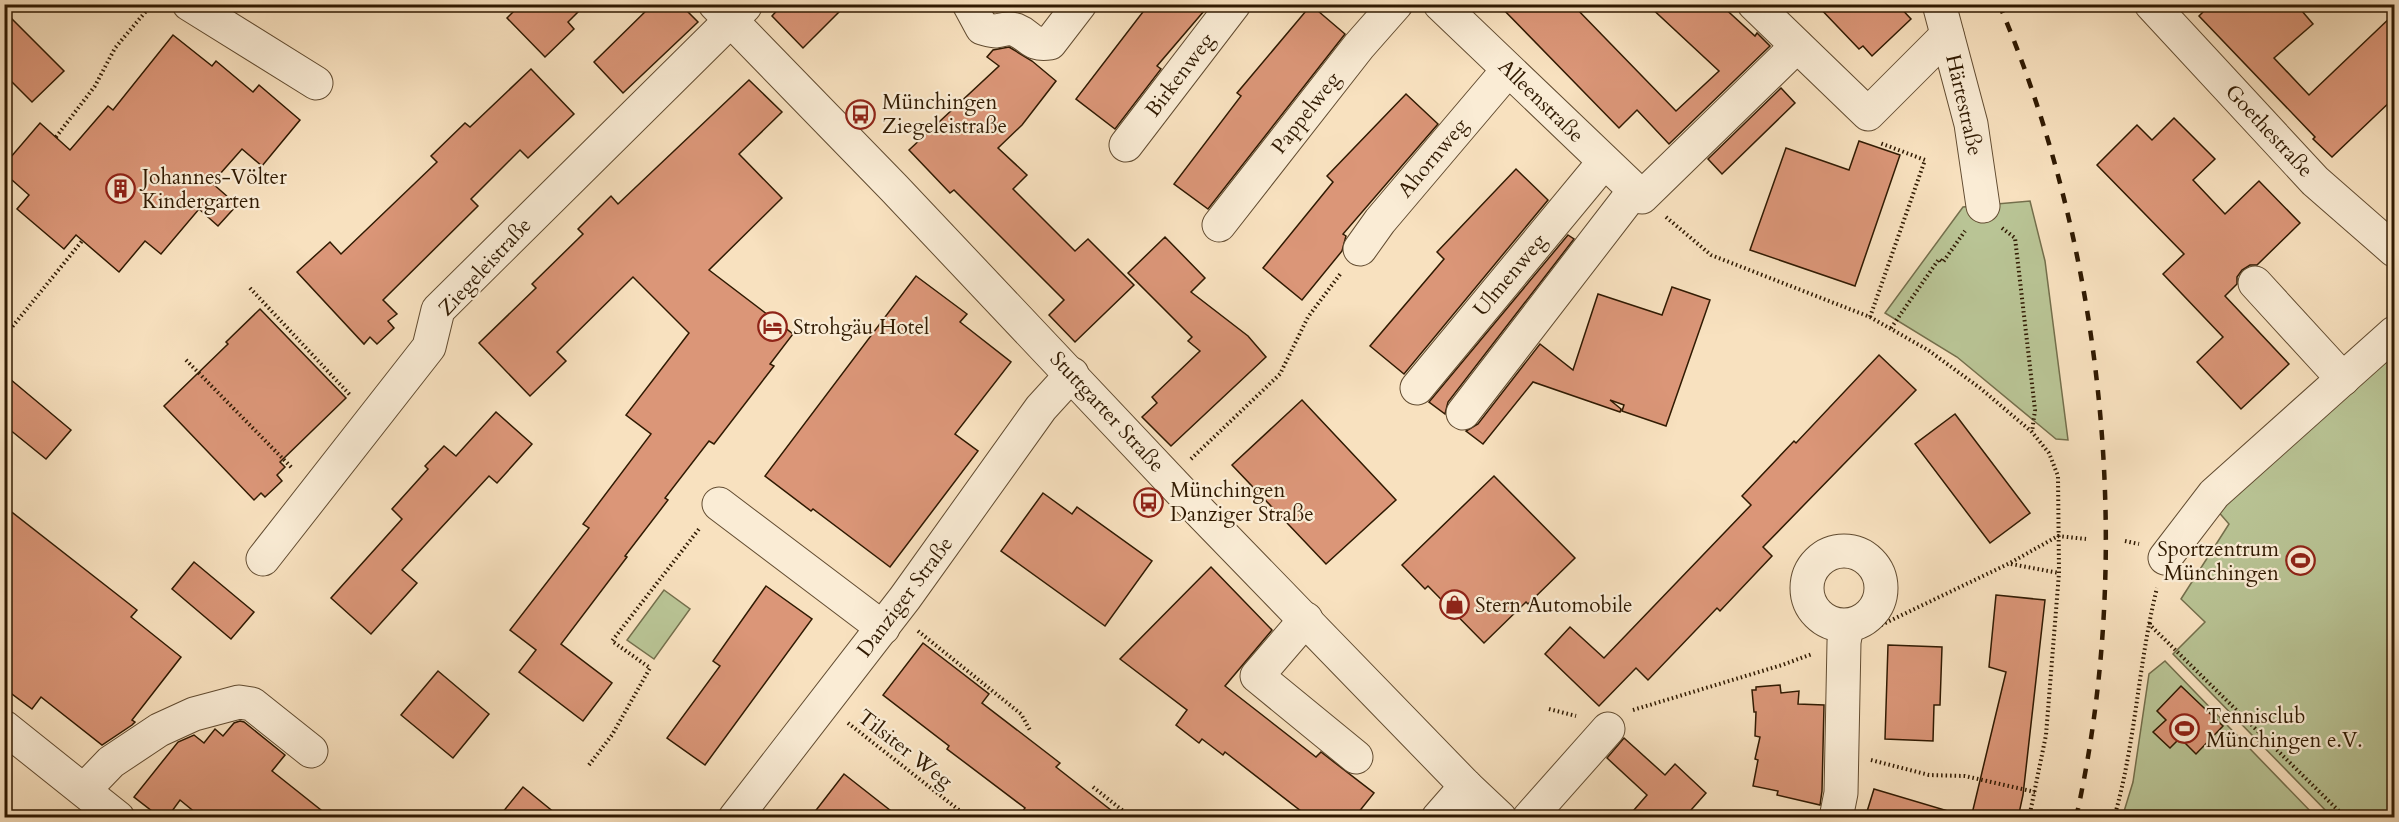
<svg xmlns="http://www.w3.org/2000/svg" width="2399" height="822" font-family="Cardo,serif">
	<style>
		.green { fill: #b9c495; stroke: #746f4c; stroke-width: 1.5 }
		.building { fill: #db9678; stroke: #301a02; stroke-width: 1.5 }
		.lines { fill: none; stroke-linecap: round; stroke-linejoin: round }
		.minor-casing { stroke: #624c31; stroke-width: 35 }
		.path { stroke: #301a02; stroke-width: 4; stroke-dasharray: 1.5 3; stroke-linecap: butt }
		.minor { stroke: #faecd5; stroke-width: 33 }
		.rail { stroke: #301a02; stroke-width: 4.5; stroke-dasharray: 10 10; stroke-linecap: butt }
		.labels { text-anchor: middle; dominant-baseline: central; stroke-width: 4.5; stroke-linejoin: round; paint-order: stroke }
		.street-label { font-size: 21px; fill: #301a02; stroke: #faecd5 }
		.poi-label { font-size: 21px; fill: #301a02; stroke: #faecd5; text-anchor: start }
	</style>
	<rect width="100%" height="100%" fill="#f8e1bf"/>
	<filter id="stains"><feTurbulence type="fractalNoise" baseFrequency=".00333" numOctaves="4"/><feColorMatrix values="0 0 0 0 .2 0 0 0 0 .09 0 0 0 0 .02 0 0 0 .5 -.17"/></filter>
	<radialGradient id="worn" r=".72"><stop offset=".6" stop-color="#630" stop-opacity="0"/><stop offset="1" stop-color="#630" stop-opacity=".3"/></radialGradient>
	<!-- green -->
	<g class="green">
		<path d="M2030,201L2045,261L2068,440L2056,439L1957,357L1885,313L1963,207Z"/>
		<path d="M2394,349V817H2332L2173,654L2205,622L2181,599L2229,524L2216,509Z"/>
		<path d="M664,590L690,609L654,659L627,640Z"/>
		<path d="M2165,661L2316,817L2122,818L2133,782L2149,674Z"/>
	</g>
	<!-- building -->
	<g class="building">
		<path d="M521,4H586L568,22L574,29L545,57L507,18Z"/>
		<path d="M653,4H680L698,22L623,93L594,62Z"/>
		<path d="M783,4H847L803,48L772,16Z"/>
		<path d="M1149,4H1210L1157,66L1161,69L1115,129L1076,99Z"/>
		<path d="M1498,4H1572L1676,111L1719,71L1647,4H1720L1755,36L1757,33L1770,46L1669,144L1637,110L1619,128Z"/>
		<path d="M1816,4H1897L1911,19L1872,56L1863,46L1859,49Z"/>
		<path d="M2211,4H2296L2313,24L2274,58L2309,95L2394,14V98L2332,157L2313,139L2315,137L2199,16Z"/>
		<path d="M1311,5L1345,34L1208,209L1174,184L1241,96L1237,93Z"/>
		<path d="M4,11L64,71L32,102L4,74Z"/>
		<path d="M173,35L212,66L216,61L253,92L259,85L300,120L262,166L242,149L212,183L237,205L218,226L199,209L161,254L145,241L119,272L76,235L64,249L17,209L29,195L4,173V165L40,123L70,150L108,106L113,110Z"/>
		<path d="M1009,47L1032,61L1056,81L1022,125L998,148L1027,175L1013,189L1075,251L1088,239L1134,285L1075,342L1049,315L1064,300L954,190L950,193L909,150L999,66L987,57L993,50Z"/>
		<path d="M531,69L574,114L528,158L520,150L471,199L478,206L383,300L397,314L388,321L394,328L377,344L370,337L364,344L297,272L330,242L341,254L437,162L431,156L465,123L470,127Z"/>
		<path d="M749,80L782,112L739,154L782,198L709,270L793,334L770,364L774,366L714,444L709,441L665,498L668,500L625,556L627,557L561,644L612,683L583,721L519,672L536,650L510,630L589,528L583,524L651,434L626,415L689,333L633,277L557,352L566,361L530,396L479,343L536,288L532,284L583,234L578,229L611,196L618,204Z"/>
		<path d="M1781,88L1795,103L1722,174L1708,159Z"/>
		<path d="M1406,94L1438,124L1343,234L1346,236L1342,251L1302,300L1263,268L1333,182L1327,176Z"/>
		<path d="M2174,118L2215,159L2193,180L2225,214L2259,181L2300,223L2257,265H2250L2242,270L2237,277V284L2225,296L2289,364L2241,409L2197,362L2223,337L2163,274L2184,254L2097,165L2137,125L2152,140Z"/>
		<path d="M1859,141L1900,155L1855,286L1750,250L1786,148L1849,170Z"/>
		<path d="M1516,169L1548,200L1404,374L1370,346L1444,259L1437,252Z"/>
		<path d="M1568,235L1574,239L1448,402L1445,414L1429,402Z"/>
		<path d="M1165,237L1205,278L1191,292L1248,336L1266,357L1171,446L1142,417L1157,403L1152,397L1200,351L1188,341L1192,337L1128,273Z"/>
		<path d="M916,276L967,314L960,322L1011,362L955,434L978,451L890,567L813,509L811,511L765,476Z"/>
		<path d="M1672,287L1710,300L1666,426L1622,411L1624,405L1610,400L1621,409L1620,412L1533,382L1483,444L1466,431L1478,424L1540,344L1573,370L1598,294L1662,315Z"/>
		<path d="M260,309L346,398L280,462L285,467L277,475L282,481L265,497L261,493L254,500L164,406L228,344L226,342Z"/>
		<path d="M1879,355L1916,390L1763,547L1772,556L1720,611L1717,608L1648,680L1636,668L1599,706L1545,654L1570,627L1604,658L1751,505L1742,496L1794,441L1796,443Z"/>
		<path d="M4,374L71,430L46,459L4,425Z"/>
		<path d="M1302,400L1396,500L1326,564L1232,465Z"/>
		<path d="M496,412L532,444L497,483L489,476L402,570L417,583L371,634L331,598L402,519L392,509L428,469L425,466L444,446L456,456Z"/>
		<path d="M1955,414L2030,513L1990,543L1915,444Z"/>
		<path d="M1494,476L1575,558L1528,604L1526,602L1484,643L1428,586L1425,589L1402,565Z"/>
		<path d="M1043,493L1072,514L1077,507L1152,561L1105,626L1001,551Z"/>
		<path d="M4,506L137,610L131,617L181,657L132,720L135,722L132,725L102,745L41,697L32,709L4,688Z"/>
		<path d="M194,562L254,612L231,639L172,589Z"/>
		<path d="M1211,567L1272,630L1225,686L1316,757L1321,752L1374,793L1354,818H1310L1225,752L1223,755L1202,739L1199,743L1176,725L1187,710L1120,659Z"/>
		<path d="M766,586L812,619L705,765L667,738L720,666L713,661Z"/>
		<path d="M1996,595L2045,600L2023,795L2018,818H1971L2006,672L1989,667Z"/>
		<path d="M923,643L989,694L982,703L1060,763L1056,767L1121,818H1018L1025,808L947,749L949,746L883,695Z"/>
		<path d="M1888,645L1942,647L1940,705H1934L1933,741L1885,739Z"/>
		<path d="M438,671L489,714L453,758L401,715Z"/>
		<path d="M1780,685L1781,693L1799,691L1798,704L1824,705L1822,791L1820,805L1777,795L1778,791L1753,786L1758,760L1755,759L1760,737L1755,736L1756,712H1754L1752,690H1756V687Z"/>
		<path d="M2181,686L2223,726L2196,754L2180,738L2170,748L2153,732L2166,720L2157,711Z"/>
		<path d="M240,721L244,722L285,755L272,771L331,818H202L180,800L167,818H161L134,797L178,742L194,735L204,743L215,729L223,736L234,723Z"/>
		<path d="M1624,738L1665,775L1675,764L1706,793L1684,818H1627L1647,795L1607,758Z"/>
		<path d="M844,774L900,818H810Z"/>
		<path d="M523,787L561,818H498Z"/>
		<path d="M1874,789L1948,811L1947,818H1865Z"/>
	</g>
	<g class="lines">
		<defs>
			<g id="minor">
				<path d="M189,4L316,83"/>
				<path d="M715,4L894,188L1202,514L1466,786L1500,818"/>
				<path d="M969,4L982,28C986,29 992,31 996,31C1003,30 1008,27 1016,30C1031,36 1030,46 1050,43L1080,4"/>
				<path d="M1440,4L1642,197L1797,46"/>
				<path d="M1754,4L1868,114L1947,35"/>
				<path d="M1939,4L1971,124L1983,206"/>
				<path d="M2151,4L2315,181L2394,250"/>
				<path d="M1126,145L1234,4"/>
				<path d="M1219,225L1359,46L1396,4"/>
				<path d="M1360,249L1380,221L1508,70"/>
				<path d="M2255,283L2343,379"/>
				<path d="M1417,388L1604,162"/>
				<path d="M1463,413L1634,191"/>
				<path d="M719,504L883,628"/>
				<circle cx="1844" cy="588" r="37"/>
				<path d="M2165,558L2214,494L2394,333"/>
				<path d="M263,559L429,347L438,310L745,6"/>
				<path d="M1306,619L1257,676L1356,757"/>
				<path d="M4,727L118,818"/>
				<path d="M84,790L111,762L159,730L194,714L239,702L252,704L311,751"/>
				<path d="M735,818L905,598L1041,408L1072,374"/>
				<path d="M1438,818L1466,786"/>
				<path d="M1529,818L1608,729"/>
				<path d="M1836,818L1841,793L1844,642L1847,626"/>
			</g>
		</defs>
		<!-- minor casing -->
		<use href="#minor" class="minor-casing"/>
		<!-- path -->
		<g class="path">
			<path d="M56,137L95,86L115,48L152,4"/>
			<path d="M1666,217L1711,255L1870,317L1928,350L1980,388L2032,432L2049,453L2058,476L2059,573L2046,735L2029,818"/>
			<path d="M2002,228L2015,238L2035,410L2032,432"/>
			<path d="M250,288L351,396"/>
			<path d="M1870,317L1925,160L1880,143"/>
			<path d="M1891,328L1939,259L1943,262L1965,231"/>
			<path d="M4,337L82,241"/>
			<path d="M186,360L293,469"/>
			<path d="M1191,459L1280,374L1308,317L1341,273"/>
			<path d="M2125,541L2139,544"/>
			<path d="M2011,564L2059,573"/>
			<path d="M2150,623V625L2346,818"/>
			<path d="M1877,627L2010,563L2058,536L2086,539"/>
			<path d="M918,631L1021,714L1031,732"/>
			<path d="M1549,709L1576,716"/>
			<path d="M1633,710L1782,665L1812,654"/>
			<path d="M848,723L969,818"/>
			<path d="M1871,760L1929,775L1965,776L2035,792"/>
			<path d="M589,765L612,735L650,668L612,641L699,529"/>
			<path d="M1093,787L1132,818"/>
			<path d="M2114,818C2136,742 2138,664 2157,588"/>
		</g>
		<!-- minor -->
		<use href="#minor" class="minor"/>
		<!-- rail -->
		<path class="rail" d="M1999,4C2105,252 2135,555 2076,818"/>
	</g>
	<!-- icons -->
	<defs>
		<symbol id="bus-ring" viewBox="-11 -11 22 22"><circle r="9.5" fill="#faecd5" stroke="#8f2418" stroke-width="1.5"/><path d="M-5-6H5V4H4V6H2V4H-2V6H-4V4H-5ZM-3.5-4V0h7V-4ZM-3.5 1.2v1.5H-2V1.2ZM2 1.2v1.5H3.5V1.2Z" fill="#8f2418"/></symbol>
		<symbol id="building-ring" viewBox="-11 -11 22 22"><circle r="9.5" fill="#faecd5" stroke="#8f2418" stroke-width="1.5"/><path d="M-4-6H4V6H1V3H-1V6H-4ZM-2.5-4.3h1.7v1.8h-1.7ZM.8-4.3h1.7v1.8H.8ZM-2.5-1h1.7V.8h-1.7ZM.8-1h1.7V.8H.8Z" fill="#8f2418"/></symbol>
		<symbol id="hotel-ring" viewBox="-11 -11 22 22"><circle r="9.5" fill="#faecd5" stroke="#8f2418" stroke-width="1.5"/><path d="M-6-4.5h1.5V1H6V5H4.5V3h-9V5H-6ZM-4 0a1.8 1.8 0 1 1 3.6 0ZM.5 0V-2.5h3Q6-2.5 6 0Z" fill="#8f2418"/></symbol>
		<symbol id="stadium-ring" viewBox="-11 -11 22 22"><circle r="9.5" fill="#faecd5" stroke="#8f2418" stroke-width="1.5"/><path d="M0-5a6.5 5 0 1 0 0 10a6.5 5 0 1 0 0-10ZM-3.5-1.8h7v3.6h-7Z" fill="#8f2418"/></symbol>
		<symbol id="shop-ring" viewBox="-11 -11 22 22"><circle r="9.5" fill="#faecd5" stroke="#8f2418" stroke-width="1.5"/><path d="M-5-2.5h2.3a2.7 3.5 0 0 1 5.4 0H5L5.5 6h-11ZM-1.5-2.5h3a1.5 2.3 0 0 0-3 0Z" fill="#8f2418"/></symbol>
	</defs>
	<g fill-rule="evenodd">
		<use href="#bus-ring" x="844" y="98" width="33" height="33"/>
		<use href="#building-ring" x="104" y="172" width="33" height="33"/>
		<use href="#hotel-ring" x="756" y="310" width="33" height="33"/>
		<use href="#bus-ring" x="1132" y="486" width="33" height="33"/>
		<use href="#stadium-ring" x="2284" y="544" width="33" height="33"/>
		<use href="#shop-ring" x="1438" y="588" width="33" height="33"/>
		<use href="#stadium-ring" x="2168" y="712" width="33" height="33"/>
	</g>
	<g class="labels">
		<!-- street labels -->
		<g class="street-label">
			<text transform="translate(1180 75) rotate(-53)">Birkenweg</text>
			<text transform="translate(1541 101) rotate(44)">Alleenstraße</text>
			<text transform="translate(1964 105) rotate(77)">Härtestraße</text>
			<text transform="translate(1306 113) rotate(-52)">Pappelweg</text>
			<text transform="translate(2269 131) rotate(47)">Goethestraße</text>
			<text transform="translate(1433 158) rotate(-50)">Ahornweg</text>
			<text transform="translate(485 267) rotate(-47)">Ziegeleistraße</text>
			<text transform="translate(1510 275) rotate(-50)">Ulmenweg</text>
			<text transform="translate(1107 412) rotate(47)">Stuttgarter Straße</text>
			<text transform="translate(905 597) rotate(-53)">Danziger Straße</text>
			<text transform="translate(905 749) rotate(38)">Tilsiter Weg</text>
		</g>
		<!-- poi labels -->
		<g class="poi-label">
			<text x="882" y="102">Münchingen<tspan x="882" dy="24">Ziegeleistraße</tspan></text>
			<text x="142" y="177">Johannes-Völter<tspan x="142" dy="24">Kindergarten</tspan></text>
			<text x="793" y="327">Strohgäu Hotel</text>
			<text x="1170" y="490">Münchingen<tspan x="1170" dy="24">Danziger Straße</tspan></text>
			<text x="2279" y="549" text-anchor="end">Sportzentrum<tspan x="2279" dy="24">Münchingen</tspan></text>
			<text x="1475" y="605">Stern Automobile</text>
			<text x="2206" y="716">Tennisclub<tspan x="2206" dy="24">Münchingen e.V.</tspan></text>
		</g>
	</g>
	<!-- margin -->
	<rect width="2399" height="822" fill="none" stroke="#f8e1bf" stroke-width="24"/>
	<rect x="6" y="6" width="2387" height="810" fill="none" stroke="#301a02" stroke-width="3"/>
	<rect x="12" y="12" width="2375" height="798" fill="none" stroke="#301a02" stroke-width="1.5"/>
	<rect width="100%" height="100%" filter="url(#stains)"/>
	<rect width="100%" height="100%" fill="url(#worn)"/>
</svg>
